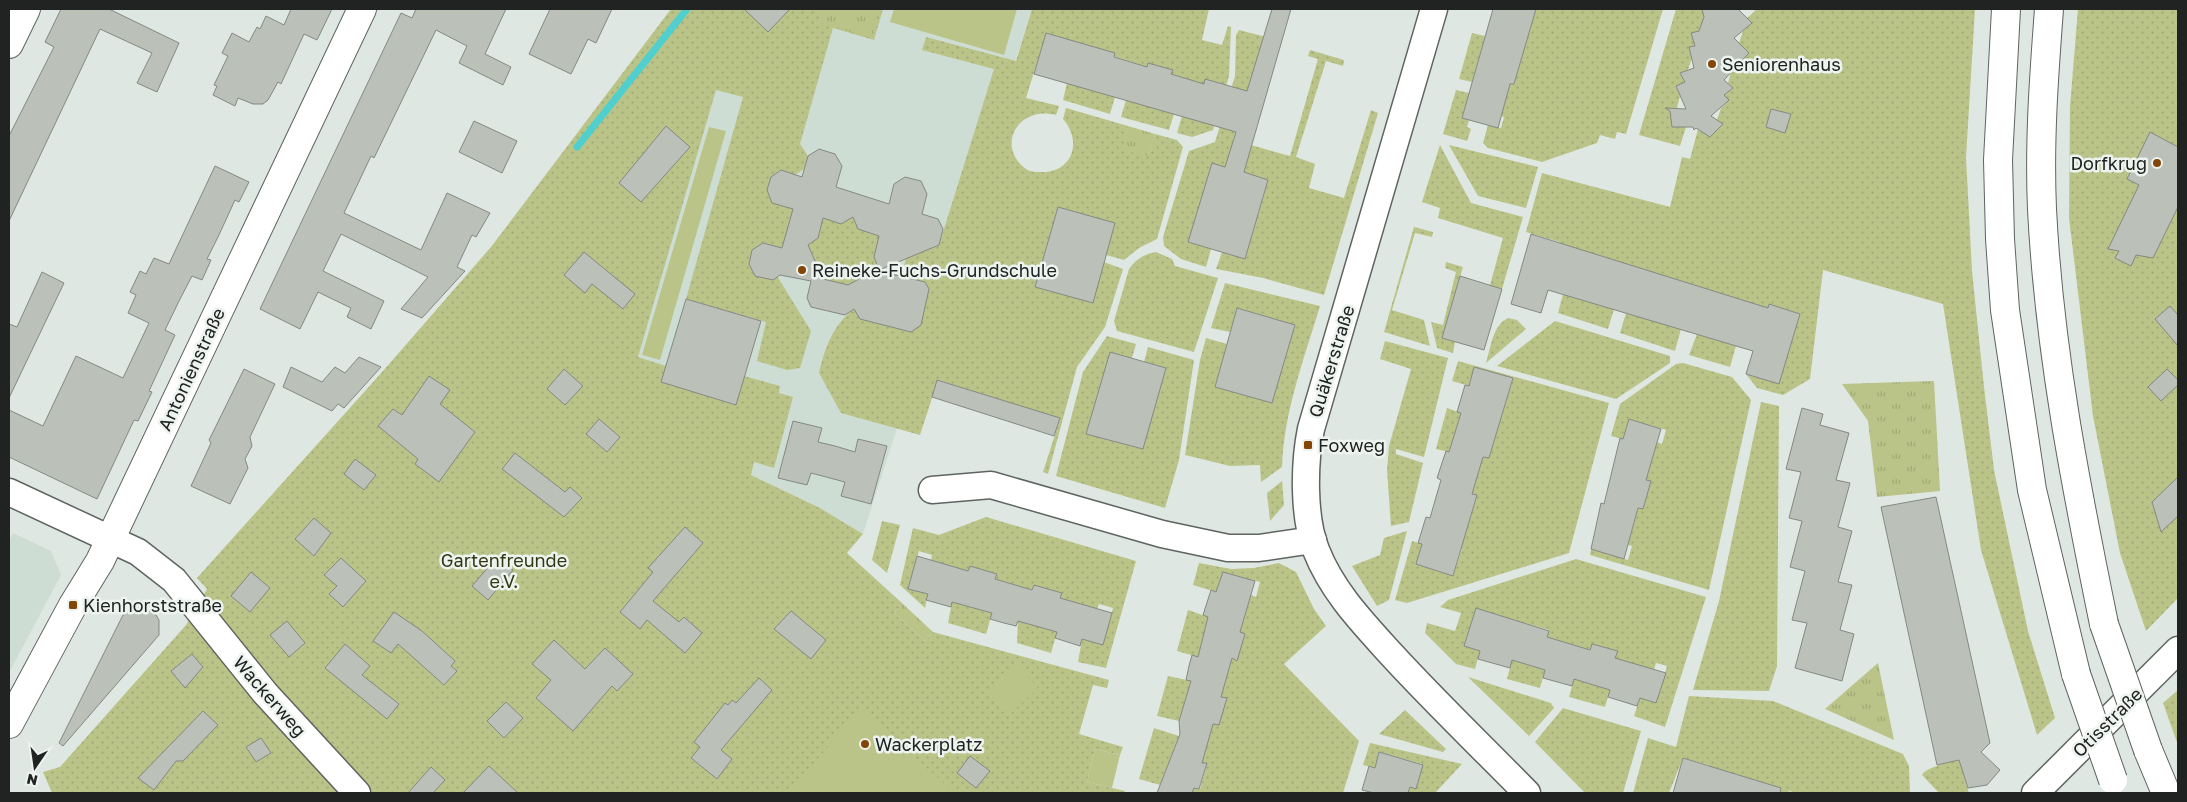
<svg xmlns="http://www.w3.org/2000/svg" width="2187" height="802" font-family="'Golos Text',sans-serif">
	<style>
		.built { fill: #ceddd3 }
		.grass { fill: url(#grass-dots) }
		.park { fill: url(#park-tufts) }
		.pitch { fill: #bac488 }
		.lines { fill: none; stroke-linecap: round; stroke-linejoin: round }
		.stream { stroke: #4fd0ce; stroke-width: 7 }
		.building { fill: #bbc0b9; stroke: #848882 }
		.street-casing { stroke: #5e6560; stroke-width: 29 }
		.secondary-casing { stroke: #5e6560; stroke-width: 30 }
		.highway-casing { stroke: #5e6560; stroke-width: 30 }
		.street { stroke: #fff; stroke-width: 26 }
		.secondary { stroke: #fff; stroke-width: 28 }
		.highway { stroke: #fff; stroke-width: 28 }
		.highway-bridge-casing { stroke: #5e6560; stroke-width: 30; stroke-linecap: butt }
		.highway-bridge { stroke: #fff; stroke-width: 28 }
		.poi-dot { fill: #844606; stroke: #edf4ef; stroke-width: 2 }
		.labels { text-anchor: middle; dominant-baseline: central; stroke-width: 5; stroke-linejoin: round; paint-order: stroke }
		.poi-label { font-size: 18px; fill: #202321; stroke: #edf4ef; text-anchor: start }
		.street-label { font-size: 18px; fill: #202321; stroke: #edf4ef }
		.park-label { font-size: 18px; fill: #333813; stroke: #edf4ef }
	</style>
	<defs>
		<pattern id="grass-dots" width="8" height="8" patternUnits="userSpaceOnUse" patternTransform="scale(1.25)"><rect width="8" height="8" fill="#bac488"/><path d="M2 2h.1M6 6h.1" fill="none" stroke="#a0a875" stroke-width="1.8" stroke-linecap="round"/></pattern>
		<pattern id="park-tufts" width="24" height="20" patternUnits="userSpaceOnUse" patternTransform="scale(1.25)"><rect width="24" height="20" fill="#bac488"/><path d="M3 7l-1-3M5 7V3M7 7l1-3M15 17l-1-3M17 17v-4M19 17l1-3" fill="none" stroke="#a0a875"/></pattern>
	</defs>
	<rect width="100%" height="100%" fill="#dfe7e2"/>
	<!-- built -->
	<g class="built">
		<path d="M814,9H1032L863,534L820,508L751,475L628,362L708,87Z"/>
		<path d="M13,533L51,551L61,575L11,669L9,668V542Z"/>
	</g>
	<!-- grass -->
	<g class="grass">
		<path d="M671,9H883L874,40L833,28L800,144L808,156L804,169L795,175L780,170L771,177L767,190L796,200L801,212L791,217L784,249L763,243L752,250L749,264L755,276L773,280L777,276L811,331L800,368L787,370L757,361L766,322L686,299L743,97L716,90L638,357L666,366L661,382L735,405L744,376L780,386L779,393L793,397L774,468L754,462L751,475L820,508L863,534L847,553L903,604L894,613L925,641L933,632L1109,680L1107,688L1093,685L1079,734L1123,747L1120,755L1095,749L1087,782L1125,791L1124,793H52L43,772L60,767L186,625L207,589L197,578L383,371L491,247Z"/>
		<path d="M1032,9H1209L1202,40L1222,45L1228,26L1231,27L1229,76L1213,130L1192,137L1177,133L1182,116L1217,83L1206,79L1204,84L1171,74L1172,70L1148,63L1147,67L1046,34L1026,98L1059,106L1056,115C1018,105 995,146 1026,169C1030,172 1036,172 1041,172C1072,173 1083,142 1063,119L1066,108L1128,126L1123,150L1149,155L1155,134L1177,140L1183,147L1157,239L1139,248L1124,260L1106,255L1080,213L1058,207L1035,287L1058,293L1104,262L1123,269L1105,327L1077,367L1048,474L1043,472L1060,419L938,380L920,435L841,413L819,373C825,348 832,326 854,309L860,319L911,332L929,289L925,282L910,278L904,266L907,254L915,246L927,250L939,245L994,69L922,50L926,37L1016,61Z"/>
		<path d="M1536,9H1663L1626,134L1617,132L1615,139L1600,135L1597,143L1542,162L1488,148L1483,143L1488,125L1501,128L1504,117L1501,116L1510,84H1514Z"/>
		<path d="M1676,9H1702L1704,17L1695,46L1689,47L1692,58L1688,70L1680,73L1685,82L1676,86L1680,96L1672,127H1686L1680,146L1639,135Z"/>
		<path d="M1754,9H1975L1966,157L1972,271L1984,387L1994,470L2028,631L2055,718L2037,735L1981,550L1943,304L1823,270L1810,379L1783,395L1757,388L1746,374L1779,383L1800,314L1769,304L1766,313L1558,250L1560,242L1526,232L1542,173L1670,207L1682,157L1690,159L1698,129L1710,137L1722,124L1717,120L1721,108L1729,100L1724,95L1733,88L1728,83L1731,72L1745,49L1739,43L1743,31L1752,23L1747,18L1755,11Z"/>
		<path d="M2078,9H2178V598L2146,631L2120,553L2093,416L2069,218L2070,106Z"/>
		<path d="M1239,30L1282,41L1280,48L1262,43L1233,140L1290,156L1318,59L1308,56L1310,50L1344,60L1343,66L1326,61L1296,157L1315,164L1309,188L1344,198L1371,110L1378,113L1324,295L1263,278L1216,269L1222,252L1245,259L1268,181L1212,164L1188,242L1211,249L1206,267L1181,259L1164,246L1163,237L1189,151L1215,142L1235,76L1236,35Z"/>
		<path d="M1472,33L1485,36L1472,82L1459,79Z"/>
		<path d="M1067,83L1115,97L1110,114L1063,100Z"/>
		<path d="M1456,90L1469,93L1462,117L1469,120L1467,127L1471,129L1467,141L1443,134Z"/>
		<path d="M1126,100L1174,114L1169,130L1121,117Z"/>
		<path d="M1440,145L1471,203L1523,217L1502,289L1490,285L1503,238L1438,218L1440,208L1422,202Z"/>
		<path d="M1449,145L1538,167L1526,208L1478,196Z"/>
		<path d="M821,208L829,220L841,224L853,217L858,229L888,238L877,245L874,257L878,268L848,285L823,279L808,245L818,238Z"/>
		<path d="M1414,227L1433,232L1432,237L1415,233L1392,310L1424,320L1430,346L1384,332Z"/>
		<path d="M1156,252L1172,259L1175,266L1218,278L1194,352L1117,331L1114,321L1129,269C1135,260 1144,254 1156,252Z"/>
		<path d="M1446,262L1463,267L1442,338L1455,342L1453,353L1437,348L1431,322L1443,325L1456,272L1445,268Z"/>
		<path d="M1225,283L1320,306C1304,359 1284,411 1282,467L1261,482L1260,465L1230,466L1185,455L1200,360L1206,338L1227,344L1215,387L1272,403L1294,325L1273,319H1261L1262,315L1237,308L1230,332L1211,328Z"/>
		<path d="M1563,294L1614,309L1608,329L1558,313Z"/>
		<path d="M1626,313L1681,329L1675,351L1620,333Z"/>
		<path d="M1508,318L1517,320L1526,329L1486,363C1491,348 1492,326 1508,318Z"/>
		<path d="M1555,321L1670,356V363L1616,399L1497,366Z"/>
		<path d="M1697,334L1736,346L1730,367L1689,355Z"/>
		<path d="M1107,336L1136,344L1132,358L1110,352L1086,434L1142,449L1166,368L1144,362L1148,347L1194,360L1179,460L1165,508L1056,476L1083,372Z"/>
		<path d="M1385,341L1448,358L1424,457L1396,449V454L1423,463L1409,522L1391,526L1387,470L1389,446L1411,369L1380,359Z"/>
		<path d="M1458,361L1609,403L1569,553L1407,603L1395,600L1412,541L1422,544L1416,564L1453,576L1462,549L1456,547L1463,522L1469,523L1477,496L1472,494L1483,457L1489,458L1513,379L1475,367L1469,386L1452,381Z"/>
		<path d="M1683,363L1732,377L1751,400L1709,590L1590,555L1591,549L1628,560L1632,546L1628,545L1638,508L1643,509L1651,482L1646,480L1657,442L1662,444L1666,430L1629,419L1623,439L1611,436L1620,404L1676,364Z"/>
		<path d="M1761,402L1779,406L1777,666L1769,691L1693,690L1719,601Z"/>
		<path d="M1447,408L1461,413L1449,452L1436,449Z"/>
		<path d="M1282,481L1284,505L1270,521L1267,493Z"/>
		<path d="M986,517L1136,561L1106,668L1078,662L1082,639L1103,645L1113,608L1099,604L1097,609L1060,598L1062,593L1034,585L1032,590L995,579L997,574L970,566L968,571L931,560L932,555L919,551L908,588L928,594L925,608L900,585L913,528L939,535Z"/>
		<path d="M882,521L900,525L887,573L872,560Z"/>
		<path d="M1407,531L1389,600L1377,606L1352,566L1380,555L1384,538Z"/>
		<path d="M1576,559L1706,597L1665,727L1634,716L1640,698L1656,703L1667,666L1656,663L1654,670L1615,658L1617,651L1593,644L1590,650L1547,637L1549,630L1525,623L1522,630L1476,608L1464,646L1480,651L1475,669L1456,664L1425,633L1427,623L1455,631L1461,613L1440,607L1448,600Z"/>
		<path d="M1199,563L1231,569L1254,568L1279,563L1296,572L1314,609L1326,626L1284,664L1359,741L1343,793H1192L1194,788L1200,789L1207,764L1202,763L1213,724L1219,725L1226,698L1221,697L1232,658L1237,660L1245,634L1240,632L1251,595L1256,597L1260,582L1223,572L1216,592L1193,585Z"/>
		<path d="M952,602L992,613L986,634L948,623Z"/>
		<path d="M1188,610L1208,617L1198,657L1177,651Z"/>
		<path d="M1018,621L1057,632L1051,653L1017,643Z"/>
		<path d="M1512,660L1545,670L1540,688L1507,679Z"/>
		<path d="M1168,676L1191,681L1179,721L1157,716Z"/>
		<path d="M1468,677L1551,703L1554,708L1529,736Z"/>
		<path d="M1574,679L1610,690L1605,707L1569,697Z"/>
		<path d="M2178,690V745L2163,703Z"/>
		<path d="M1689,696L1773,701L1903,754L1909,766L1910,793H1797L1789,791L1788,793H1775L1707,773L1709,765L1683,758L1669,793H1633L1648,738L1676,747Z"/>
		<path d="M1563,708L1641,731L1623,793H1585L1535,742Z"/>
		<path d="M1405,710L1446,749L1443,752L1379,734Z"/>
		<path d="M1154,728L1179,736L1160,785L1139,779Z"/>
		<path d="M1370,743L1462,764L1436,792L1437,793H1408L1410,787L1416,789L1422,764L1380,752L1375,768L1363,765Z"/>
		<path d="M1959,760L1969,793H1939L1922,775C1926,767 1950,762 1959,760Z"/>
	</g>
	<!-- park -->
	<g class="park">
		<path d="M821,9H879L871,38L818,22Z"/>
		<path d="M1128,126L1155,134L1149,156L1122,150Z"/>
		<path d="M1934,381L1940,491L1877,497L1868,421L1842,384Z"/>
		<path d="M903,604L933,632L925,641L894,613Z"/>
		<path d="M1878,663L1894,740L1825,709Z"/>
	</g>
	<!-- pitch -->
	<g class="pitch">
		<path d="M894,9H1017L1004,55L890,22Z"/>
		<path d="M709,127L726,131L660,360L642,355Z"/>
		<path d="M1017,665L1038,688L1008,716L987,693Z"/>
		<path d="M860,709L955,793H789Z"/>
		<path d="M1095,749L1120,755L1112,788L1087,782Z"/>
	</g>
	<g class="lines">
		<!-- stream -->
		<path class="stream" d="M577,147L687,9"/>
	</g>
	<!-- building -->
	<g class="building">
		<path d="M61,9H109L179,43L157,92L137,83L152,53L100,29L9,221V136L54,47L45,42Z"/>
		<path d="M291,9H332L317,40L304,34L281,84L278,82L268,100L263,104H253L238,98L235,106L213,95L217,86L214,85L228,56L222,53L232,33L249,42L257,27L260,29L266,16L284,25Z"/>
		<path d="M416,9H506L485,54L511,67L503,85L459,63L467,46L436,30L374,158L371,156L344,213L421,250L447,193L490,213L476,237L472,235L457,267L465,271L422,318L401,309L428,277L341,234L323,271L384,301L371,329L347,317L351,308L318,292L300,329L260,309L401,13L412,18Z"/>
		<path d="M550,9H612L596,43L588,39L571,74L529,54Z"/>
		<path d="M744,9H790L768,32Z"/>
		<path d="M1272,9H1291L1244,172L1268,180L1245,259L1188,242L1212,163L1225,167L1236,132L1034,74L1046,33L1115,53L1114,57L1147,67L1148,63L1173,70L1171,74L1204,84L1205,79L1247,91Z"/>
		<path d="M1493,9H1536L1514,84H1510L1498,128L1462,118Z"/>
		<path d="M1702,9H1738L1752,23L1734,38L1749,53L1724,80L1733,88L1724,95L1729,100L1711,116L1723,124L1710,137L1696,128L1694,130L1693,127H1672L1670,111L1665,108L1686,109L1676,86L1685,82L1680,73L1694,68L1689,47L1695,46L1691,33L1699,31L1704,17Z"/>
		<path d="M1771,109L1791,114L1785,133L1766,127Z"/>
		<path d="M474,121L517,141L502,173L459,152Z"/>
		<path d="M666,126L690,147L641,202L619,183Z"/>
		<path d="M2150,132L2178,147V207L2153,258L2136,255L2131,266L2115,258L2119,251L2108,249L2139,185L2127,179Z"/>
		<path d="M819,149L835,154L842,166L836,187L889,204L894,184L905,177L921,181L927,194L922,214L938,219L943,229L939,245L879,270L874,257L879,236L858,229L853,217L841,224L823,218L818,238L808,245L823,279L848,285L875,270L925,282L929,289L921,325L911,332L860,319L854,309L845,315L811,307L807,298L811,281L780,275L773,280L755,276L749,264L752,250L763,243L782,248L793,209L772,203L767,190L771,177L781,170L802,177L808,156Z"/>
		<path d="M215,166L249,182L239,202L235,200L218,237L207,259L211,260L202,280L192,276L179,301L165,330L175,335L149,391L152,392L138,421L134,420L97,499L9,457V410L43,426L76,356L123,378L149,323L128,313L136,295L130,292L140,271L146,274L154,258L169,264Z"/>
		<path d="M1058,207L1115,223L1093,303L1035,287Z"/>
		<path d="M1531,234L1768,308L1769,304L1800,314L1779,384L1746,374L1753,351L1548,290L1541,313L1511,304Z"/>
		<path d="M584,252L635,294L623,309L592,284L585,293L564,275Z"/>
		<path d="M42,272L64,283L9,398V324L17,327Z"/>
		<path d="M1460,276L1502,289L1484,350L1442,338Z"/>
		<path d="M686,299L761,321L736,405L661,382Z"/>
		<path d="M2170,306L2178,315V346L2155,319Z"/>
		<path d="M1237,308L1295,325L1272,403L1215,387Z"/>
		<path d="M1110,352L1166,368L1143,449L1086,434Z"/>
		<path d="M359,357L381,367L344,408L338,404L332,411L283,387L291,367L322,382L335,367L345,373Z"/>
		<path d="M1474,367L1513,378L1489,458L1483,457L1472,494L1477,495L1453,576L1416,564L1422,544L1418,543L1426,517L1430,518L1441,480L1437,478L1446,451L1449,452L1461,413L1457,412L1465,385L1469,386Z"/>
		<path d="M244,369L275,384L250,437L252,446L245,459L248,468L230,504L191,486L211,443L209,440L214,430Z"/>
		<path d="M564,369L583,386L565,405L547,389Z"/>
		<path d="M2167,369L2178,380V385L2161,401L2148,387Z"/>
		<path d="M429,376L450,390L440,404L475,432L439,482L415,464L418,459L378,426L393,409L402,415Z"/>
		<path d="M937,380L1060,418L1054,436L932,397Z"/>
		<path d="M1802,408L1823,414L1820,425L1849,433L1836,480L1850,483L1838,527L1852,531L1838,582L1852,585L1840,630L1854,634L1842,681L1795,668L1807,623L1792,620L1805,571L1790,567L1802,521L1789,518L1801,472L1786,469Z"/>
		<path d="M599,419L620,437L607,452L586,434Z"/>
		<path d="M1629,419L1661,429L1646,480L1651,481L1643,509L1638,508L1624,559L1591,549L1601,503L1604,504L1620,438L1623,439Z"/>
		<path d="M793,421L822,428L818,442L835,446L855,452L858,439L887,446L871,504L841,496L845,482L811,473L807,485L778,478Z"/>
		<path d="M515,453L565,492L570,487L582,498L564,517L502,469Z"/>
		<path d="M355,459L376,475L364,490L344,474Z"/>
		<path d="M2178,477V516L2161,532L2152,502Z"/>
		<path d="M1936,497L1990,743L1981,752L2000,770L1987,785L1968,788L1959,760L1937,765L1881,507Z"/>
		<path d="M314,518L331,533L314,556L295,539Z"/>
		<path d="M685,527L703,543L653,601L679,622L684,617L702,633L685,653L647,620L640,629L620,612L653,572L648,568Z"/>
		<path d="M917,556L968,571L970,566L997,574L995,579L1032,590L1034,585L1062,593L1060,598L1112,613L1103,645L1082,639L1080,646L1055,638L1057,632L1018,621L1016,626L1004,623L990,619L992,613L952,602L951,607L926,600L928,594L908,589Z"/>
		<path d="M497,557L513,570L488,600L472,586Z"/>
		<path d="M341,558L366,581L343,607L329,594L337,586L324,575Z"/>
		<path d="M251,572L270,588L250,612L231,596Z"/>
		<path d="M1223,572L1255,581L1240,632L1245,634L1237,661L1232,658L1221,697L1227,698L1219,725L1213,724L1202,763H1207L1199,789L1194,788L1192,793H1157L1180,734L1179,721L1191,681L1186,680L1189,666L1192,655L1198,657L1208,617L1203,615L1211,590L1216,592Z"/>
		<path d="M138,608L145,609L156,615L159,620V635L63,746L59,743L123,615Z"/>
		<path d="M1476,608L1549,631L1547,637L1590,650L1592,644L1618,651L1615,658L1666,673L1656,703L1640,698L1637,706L1608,697L1610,690L1574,679L1572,686L1543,678L1545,670L1512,660L1510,668L1478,659L1480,651L1464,646Z"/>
		<path d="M791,611L826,640L811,659L774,629Z"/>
		<path d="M394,612L422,631L455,661L451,666L457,671L444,685L398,644L391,653L373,641Z"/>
		<path d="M287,621L305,643L289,657L270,635Z"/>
		<path d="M554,640L585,669L605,648L633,674L617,691L612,686L573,731L536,698L551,680L532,664Z"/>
		<path d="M345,644L370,666L362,675L399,704L387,719L325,668Z"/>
		<path d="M192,654L203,667L185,688L171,671Z"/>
		<path d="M759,678L772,690L721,750L732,759L717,779L691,758L700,747L694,742L725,703L728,705L732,700L736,703Z"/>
		<path d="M506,702L523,718L504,738L487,721Z"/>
		<path d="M203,711L218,725L183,761H176L154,790L138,778Z"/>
		<path d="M261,738L271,753L256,762L246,747Z"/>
		<path d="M1379,752L1423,765L1416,789L1410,787L1408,793H1374L1362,790L1369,766L1375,768Z"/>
		<path d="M970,756L990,771L976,788L957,773Z"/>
		<path d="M1683,758L1781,788L1780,793H1673Z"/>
		<path d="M489,766L518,793H463Z"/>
		<path d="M431,767L445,780L433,793H408Z"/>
	</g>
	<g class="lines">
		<defs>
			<g id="street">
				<path d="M1434,9L1311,429C1304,463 1303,517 1316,550C1332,591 1362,622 1391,654C1435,702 1482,747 1527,793"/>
				<path d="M932,490L991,485L1162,534L1228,548H1259L1313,540"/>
				<path d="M9,492L138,552L174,580L265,693L357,793"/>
				<path d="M2035,793L2178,650"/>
			</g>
			<g id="secondary">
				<path d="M9,44L26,9"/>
				<path d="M9,724L73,605L100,561L362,9"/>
			</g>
			<g id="highway">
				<path d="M2006,9L1998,160L2000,239L2005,310L2032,490L2076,674"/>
				<path d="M2049,9C2044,75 2039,142 2042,209C2049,350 2076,487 2104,624"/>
				<path d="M2148,750L2166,793"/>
			</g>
		</defs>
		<!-- street casing -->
		<use href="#street" class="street-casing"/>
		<!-- secondary casing -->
		<use href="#secondary" class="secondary-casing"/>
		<!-- highway casing -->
		<use href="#highway" class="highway-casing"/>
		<!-- street -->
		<use href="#street" class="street"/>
		<!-- secondary -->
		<use href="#secondary" class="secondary"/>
		<!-- highway -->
		<use href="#highway" class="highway"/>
		<defs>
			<g id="highway-bridge">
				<path d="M2104,624L2148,750"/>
				<path d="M2076,674L2113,780"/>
			</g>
		</defs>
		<!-- highway-bridge casing -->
		<use href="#highway-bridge" class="highway-bridge-casing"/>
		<!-- highway-bridge -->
		<use href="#highway-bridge" class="highway-bridge"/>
	</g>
	<!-- markers -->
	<g class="poi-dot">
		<circle cx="1712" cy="64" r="5"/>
		<circle cx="2157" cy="163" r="5"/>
		<circle cx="802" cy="270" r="5"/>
		<rect x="1303" y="440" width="10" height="10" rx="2.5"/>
		<rect x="68" y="600" width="10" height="10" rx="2.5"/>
		<circle cx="865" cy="744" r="5"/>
	</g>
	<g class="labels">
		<!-- poi labels -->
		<g class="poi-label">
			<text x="1722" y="64">Seniorenhaus</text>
			<text x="2147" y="163" text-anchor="end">Dorfkrug</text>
			<text x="812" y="270">Reineke-Fuchs-Grundschule</text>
			<text x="1318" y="445">Foxweg</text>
			<text x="83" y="605">Kienhorststraße</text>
			<text x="875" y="744">Wackerplatz</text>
		</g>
		<!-- street labels -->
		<g class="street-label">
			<text transform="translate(1331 361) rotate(-73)">Quäkerstraße</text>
			<text transform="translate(191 369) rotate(-65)">Antonienstraße</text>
			<text transform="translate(270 696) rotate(49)">Wackerweg</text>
			<text transform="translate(2107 722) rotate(-45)">Otisstraße</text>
		</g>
		<!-- park labels -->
		<g class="park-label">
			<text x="504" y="560">Gartenfreunde<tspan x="504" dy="21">e.V.</tspan></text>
		</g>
	</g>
	<!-- border -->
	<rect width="2187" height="802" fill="none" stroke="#202321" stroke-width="20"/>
	<!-- north arrow -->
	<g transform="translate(35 767) rotate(193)" stroke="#edf4ef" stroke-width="4" paint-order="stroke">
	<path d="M0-4L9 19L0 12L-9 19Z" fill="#202321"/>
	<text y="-8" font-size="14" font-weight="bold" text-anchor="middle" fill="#202321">N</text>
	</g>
</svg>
